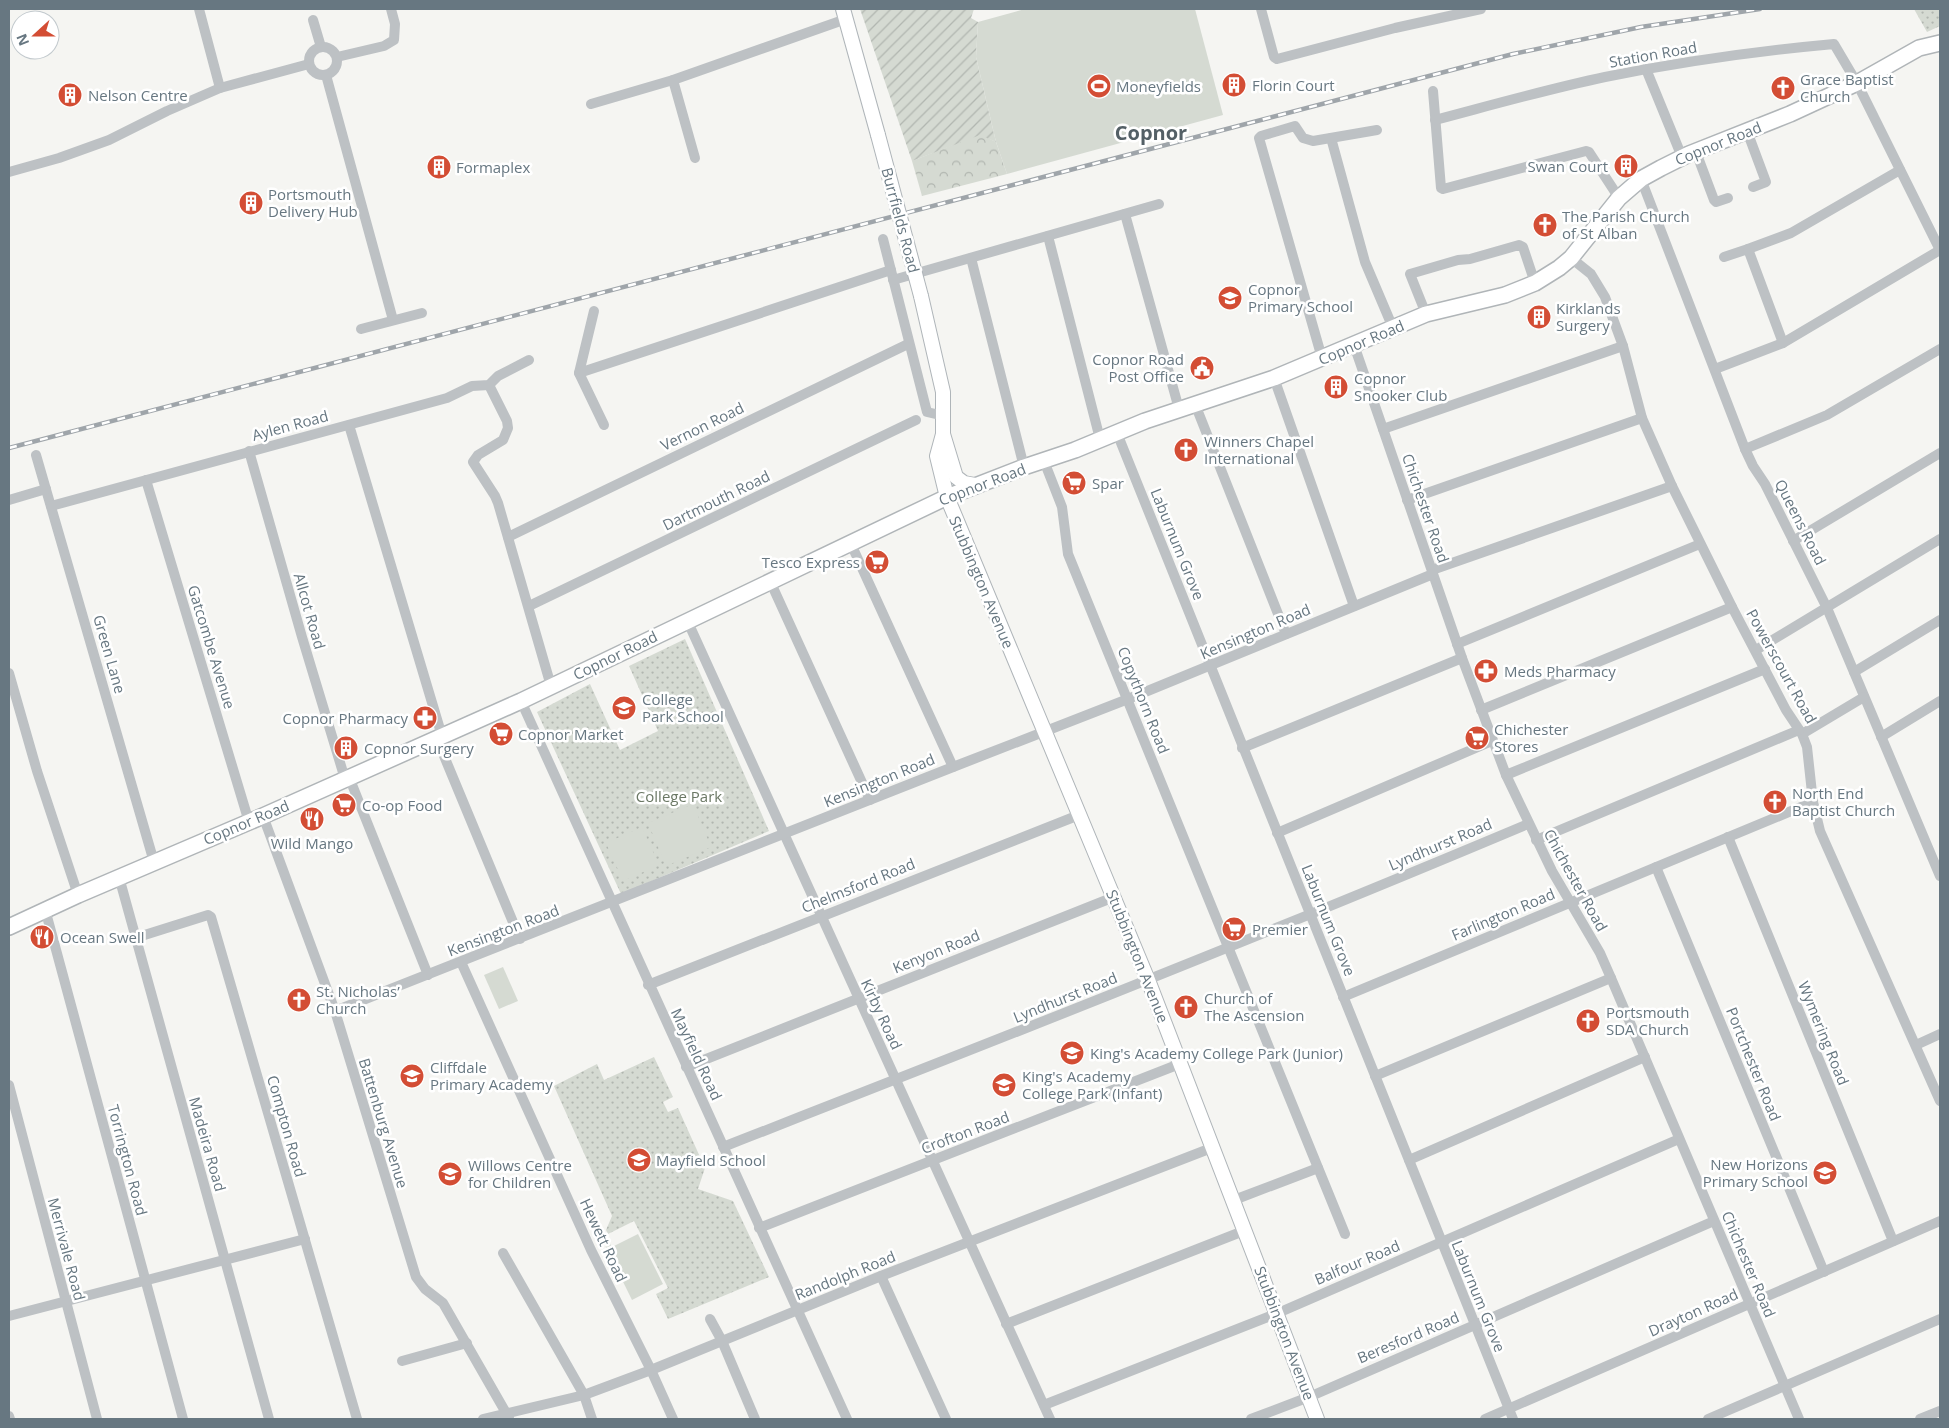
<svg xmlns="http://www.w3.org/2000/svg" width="1949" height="1428" font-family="'Open Sans',sans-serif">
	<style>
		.forest { fill: url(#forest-crowns) }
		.park { fill: url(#park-dots) }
		.garden { fill: url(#garden-furrows) }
		.pitch { fill: #d5dad2 }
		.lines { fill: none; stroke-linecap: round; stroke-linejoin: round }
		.secondary-casing { stroke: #afb5b9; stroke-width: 16 }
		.primary-casing { stroke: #b0b5b8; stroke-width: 18 }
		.street { stroke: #bdc1c4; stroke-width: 10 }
		.secondary { stroke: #fff; stroke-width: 14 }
		.primary { stroke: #fff; stroke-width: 15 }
		.rail-casing { stroke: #9fa5aa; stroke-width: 4.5 }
		.rail { stroke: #fff; stroke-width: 2.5; stroke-dasharray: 8; stroke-linecap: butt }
		.secondary-bridge-casing { stroke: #afb5b9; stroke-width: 16; stroke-linecap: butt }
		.secondary-bridge { stroke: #fff; stroke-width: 14 }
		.labels { text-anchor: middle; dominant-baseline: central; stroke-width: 5; stroke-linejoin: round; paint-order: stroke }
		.street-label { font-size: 15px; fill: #677781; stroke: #fff }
		.poi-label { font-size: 15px; fill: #677781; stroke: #fff; text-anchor: start }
		.park-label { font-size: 15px; fill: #6b7865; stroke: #fff }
		.district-label { font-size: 20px; font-weight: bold; fill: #546066; stroke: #fff }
	</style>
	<defs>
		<pattern id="forest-crowns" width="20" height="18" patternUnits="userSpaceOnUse" patternTransform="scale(1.25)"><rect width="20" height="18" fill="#d5dad2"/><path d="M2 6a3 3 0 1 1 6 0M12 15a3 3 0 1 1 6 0" fill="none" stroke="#b1b6b0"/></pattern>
		<pattern id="park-dots" width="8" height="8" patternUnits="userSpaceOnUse" patternTransform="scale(1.25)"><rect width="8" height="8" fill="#d5dad2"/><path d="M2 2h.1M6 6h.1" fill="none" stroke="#b1b6b0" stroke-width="1.8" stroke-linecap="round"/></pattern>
		<pattern id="garden-furrows" width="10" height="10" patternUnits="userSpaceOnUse" patternTransform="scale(1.25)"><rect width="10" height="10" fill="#d5dad2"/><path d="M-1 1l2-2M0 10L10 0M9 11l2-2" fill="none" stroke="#b1b6b0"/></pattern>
	</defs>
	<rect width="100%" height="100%" fill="#f5f5f2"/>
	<!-- forest -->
	<path class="forest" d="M980,134L996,142L1007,174L922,196L912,161Z"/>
	<!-- park -->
	<g class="park">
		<path d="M1914,9H1940V26L1927,32Z"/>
		<path d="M685,639L769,831L621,894L537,712L590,684L620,750L658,731L629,666Z"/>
		<path d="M654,1057L673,1097L663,1102L668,1112L678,1108L705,1168L698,1189L733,1201L769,1277L668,1319L656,1294L668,1288L634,1221L608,1234L606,1230L612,1216L554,1086L597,1064L604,1080Z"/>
	</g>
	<!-- garden -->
	<path class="garden" d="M860,9H974L971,18L978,22L976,57L996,142L980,135L912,161Z"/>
	<!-- pitch -->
	<g class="pitch">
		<path d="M1025,9H1195L1223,115L1007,174L996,142L976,57L978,22Z"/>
		<path d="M693,804L711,847L666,866L648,823Z"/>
		<path d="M642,827L659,865L623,881L606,843Z"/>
		<path d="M503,967L518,1001L499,1009L484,975Z"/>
		<path d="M638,1234L663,1284L632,1300L602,1239L607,1237L612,1247Z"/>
	</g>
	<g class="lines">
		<defs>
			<g id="secondary">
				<path d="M843,9L878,135"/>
				<path d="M921,296L943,392V434L937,456L947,497L1148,980L1317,1419"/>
				<path d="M943,434L956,477L964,483L975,485"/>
			</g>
			<path id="primary" d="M9,927L78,895L263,816L521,701L947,497L1024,467L1075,450L1145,421L1274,378L1426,314L1505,295L1535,283L1559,268L1571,258L1619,198L1641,179L1661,168L1689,154L1790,114L1857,83L1919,48L1940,43"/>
		</defs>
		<!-- secondary casing -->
		<use href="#secondary" class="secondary-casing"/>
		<!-- primary casing -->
		<use href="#primary" class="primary-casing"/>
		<!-- street -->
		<g class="street">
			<path d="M199,9L220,88"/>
			<path d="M1261,9L1274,57L1277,59L1395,28L1481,9"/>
			<path d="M313,20L321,47"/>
			<circle cx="323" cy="61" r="14"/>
			<path d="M337,57L384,46L394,40L395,24L391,9"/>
			<path d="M1646,69L1682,157"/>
			<path d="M326,75L393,320"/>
			<path d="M673,80L695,158"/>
			<path d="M1433,91L1441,188L1443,189L1586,151L1589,152L1619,198"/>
			<path d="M591,104L673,80L846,19"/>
			<path d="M1435,120C1492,105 1548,89 1605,77C1680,62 1757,51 1834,44L1857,83L1940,250"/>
			<path d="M1747,131L1766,182L1753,187"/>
			<path d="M1331,138L1365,262L1393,328"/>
			<path d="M1696,152L1714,200L1716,202L1728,198"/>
			<path d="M9,172L59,158L109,140L167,111L220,88L309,64"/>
			<path d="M1641,179L1745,449L1753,466L1765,484L1827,608L1940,876"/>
			<path d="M1125,214L1179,409"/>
			<path d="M1048,236L1100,439"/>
			<path d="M883,239L927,412L944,416"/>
			<path d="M1724,257L1748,249"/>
			<path d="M971,258L1024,467"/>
			<path d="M1571,258L1591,274L1605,297L1623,346L1642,418L1672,486L1732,607L1786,710L1802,734L1807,747L1813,802L1820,831L1940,1101"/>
			<path d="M893,280L1159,204"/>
			<path d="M594,311L579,373L604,425"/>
			<path d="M1426,314L1410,274L1458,260L1470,259L1519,245L1523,247L1535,283"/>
			<path d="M361,329L422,313"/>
			<path d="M1783,343L1748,249L1791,233L1900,170"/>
			<path d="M1354,345L1462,658L1506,775L1552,871L1600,953L1611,978L1799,1419"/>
			<path d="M1322,358L1259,138L1261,136L1295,126L1303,138L1313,141L1377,130"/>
			<path d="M1715,369L1783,343L1940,250"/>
			<path d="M579,373L891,270"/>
			<path d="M1274,378L1354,606"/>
			<path d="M489,385L507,421L508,428L503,440L478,455L473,462L495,496L498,503L551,686"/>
			<path d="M1195,404L1286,634"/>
			<path d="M349,425L442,736"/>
			<path d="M1383,429L1623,346"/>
			<path d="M1117,433L1513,1419"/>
			<path d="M1745,449L1827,415L1940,349"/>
			<path d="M249,451L302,637L345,779"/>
			<path d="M36,455L154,862"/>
			<path d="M1044,461L1062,507L1068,554L1345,1234"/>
			<path d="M146,480L249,822"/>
			<path d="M9,500L46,489"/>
			<path d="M1407,500L1642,418"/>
			<path d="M51,506L447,398L472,386L489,385L498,376L529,360"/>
			<path d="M508,537L908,344"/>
			<path d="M1793,541L1940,453"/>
			<path d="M851,544L953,767"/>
			<path d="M1432,570L1672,486"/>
			<path d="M770,581L870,800"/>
			<path d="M529,606L916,420"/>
			<path d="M687,620L1050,1419"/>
			<path d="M1457,644L1700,544"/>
			<path d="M1756,650L1940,539"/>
			<path d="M1854,672L1940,620"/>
			<path d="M9,673L37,771L78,895"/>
			<path d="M521,701L847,1419"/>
			<path d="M1481,710L1732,607"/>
			<path d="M1802,734L1864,697"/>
			<path d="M1881,737L1940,701"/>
			<path d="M437,739L520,939"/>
			<path d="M1242,748L1462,658"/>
			<path d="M1506,775L1765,669"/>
			<path d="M349,777L428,975"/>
			<path d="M263,816L335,1011L416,1277L425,1289L443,1303L509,1418"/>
			<path d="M1277,833L1492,741"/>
			<path d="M1728,837L1893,1241"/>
			<path d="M1536,840L1799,730"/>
			<path d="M1656,867L1824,1272"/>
			<path d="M119,877L269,1419"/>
			<path d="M45,909L183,1419"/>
			<path d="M135,938L208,915L211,917L357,1419"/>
			<path d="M461,962L591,1250L651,1370L673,1419"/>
			<path d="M648,985L1079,815"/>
			<path d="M1343,997L1813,802"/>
			<path d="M335,1011L953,767L1128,699L1433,574"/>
			<path d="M1916,1045L1940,1034"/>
			<path d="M686,1067L1114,897"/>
			<path d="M1375,1076L1611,978"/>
			<path d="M9,1085L97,1419"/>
			<path d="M723,1147C992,1042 1262,936 1528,824"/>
			<path d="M1409,1160L1645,1057"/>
			<path d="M1234,1200L1318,1168"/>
			<path d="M759,1228L1182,1063"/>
			<path d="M503,1253L584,1395L592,1419"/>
			<path d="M881,1276L946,1419"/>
			<path d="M9,1316L305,1239"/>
			<path d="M710,1319L722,1341L755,1419"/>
			<path d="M1006,1324L1246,1230"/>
			<path d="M402,1361L467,1343"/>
			<path d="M1044,1405L1278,1313L1679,1139"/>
			<path d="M9,1416L10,1419"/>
			<path d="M483,1419L584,1395L651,1370L881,1276L1214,1147"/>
			<path d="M1251,1419L1309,1397L1714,1221"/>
			<path d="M1485,1419L1940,1221"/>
			<path d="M1708,1419L1940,1319"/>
			<path d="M1920,1419L1940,1411"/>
		</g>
		<!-- secondary -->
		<use href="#secondary" class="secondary"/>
		<!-- primary -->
		<use href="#primary" class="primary"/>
		<defs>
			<path id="rail" d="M9,448L1513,54L1641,27L1760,9"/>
		</defs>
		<!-- rail casing -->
		<use href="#rail" class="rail-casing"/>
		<!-- rail -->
		<use href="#rail" class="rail"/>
		<defs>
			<path id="secondary-bridge" d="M878,135L921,296"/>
		</defs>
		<!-- secondary-bridge casing -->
		<use href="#secondary-bridge" class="secondary-bridge-casing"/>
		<!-- secondary-bridge -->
		<use href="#secondary-bridge" class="secondary-bridge"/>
	</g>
	<!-- icons -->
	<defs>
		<symbol id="building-disc" viewBox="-11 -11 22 22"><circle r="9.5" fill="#d34d34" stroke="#fff"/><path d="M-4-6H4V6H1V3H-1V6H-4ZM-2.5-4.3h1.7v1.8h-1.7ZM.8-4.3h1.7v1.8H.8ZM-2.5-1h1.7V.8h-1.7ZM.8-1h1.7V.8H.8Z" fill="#fff"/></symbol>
		<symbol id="stadium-disc" viewBox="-11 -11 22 22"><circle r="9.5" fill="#d34d34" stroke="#fff"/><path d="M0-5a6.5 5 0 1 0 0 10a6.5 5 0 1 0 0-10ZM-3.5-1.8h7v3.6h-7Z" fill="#fff"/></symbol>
		<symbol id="church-disc" viewBox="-11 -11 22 22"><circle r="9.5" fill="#d34d34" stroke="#fff"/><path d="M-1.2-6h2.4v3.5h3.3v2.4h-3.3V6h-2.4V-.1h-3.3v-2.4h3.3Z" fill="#fff"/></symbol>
		<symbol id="school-disc" viewBox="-11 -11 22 22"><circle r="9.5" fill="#d34d34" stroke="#fff"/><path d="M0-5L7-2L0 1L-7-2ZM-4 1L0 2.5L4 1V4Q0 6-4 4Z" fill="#fff"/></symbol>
		<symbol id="civic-disc" viewBox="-11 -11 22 22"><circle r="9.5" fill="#d34d34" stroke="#fff"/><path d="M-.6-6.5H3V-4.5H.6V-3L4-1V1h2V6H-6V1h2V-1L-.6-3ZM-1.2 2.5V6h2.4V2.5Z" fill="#fff"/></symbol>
		<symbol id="supermarket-disc" viewBox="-11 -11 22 22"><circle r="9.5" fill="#d34d34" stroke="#fff"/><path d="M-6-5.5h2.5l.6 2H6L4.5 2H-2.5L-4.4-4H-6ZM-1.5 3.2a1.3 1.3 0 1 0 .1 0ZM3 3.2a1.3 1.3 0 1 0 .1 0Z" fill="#fff"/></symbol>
		<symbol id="pharmacy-disc" viewBox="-11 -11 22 22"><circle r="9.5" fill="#d34d34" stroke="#fff"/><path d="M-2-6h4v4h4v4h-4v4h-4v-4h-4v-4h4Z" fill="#fff"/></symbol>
		<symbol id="restaurant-disc" viewBox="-11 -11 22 22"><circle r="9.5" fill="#d34d34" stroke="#fff"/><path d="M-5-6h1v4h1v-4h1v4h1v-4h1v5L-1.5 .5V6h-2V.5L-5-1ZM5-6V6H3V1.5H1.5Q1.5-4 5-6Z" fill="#fff"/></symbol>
	</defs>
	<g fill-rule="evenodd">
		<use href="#building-disc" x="1220" y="71" width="28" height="28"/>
		<use href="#stadium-disc" x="1085" y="72" width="28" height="28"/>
		<use href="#church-disc" x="1769" y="74" width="28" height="28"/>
		<use href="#building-disc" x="56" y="81" width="28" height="28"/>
		<use href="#building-disc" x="1612" y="152" width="28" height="28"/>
		<use href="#building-disc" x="425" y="153" width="28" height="28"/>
		<use href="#building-disc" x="237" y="189" width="28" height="28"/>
		<use href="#church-disc" x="1531" y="211" width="28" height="28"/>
		<use href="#school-disc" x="1216" y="284" width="28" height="28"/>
		<use href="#building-disc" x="1525" y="303" width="28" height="28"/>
		<use href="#civic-disc" x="1188" y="354" width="28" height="28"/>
		<use href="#building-disc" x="1322" y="373" width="28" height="28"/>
		<use href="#church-disc" x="1172" y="436" width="28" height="28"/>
		<use href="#supermarket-disc" x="1060" y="469" width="28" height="28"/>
		<use href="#supermarket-disc" x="863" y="548" width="28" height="28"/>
		<use href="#pharmacy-disc" x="1472" y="657" width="28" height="28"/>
		<use href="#school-disc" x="610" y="694" width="28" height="28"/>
		<use href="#pharmacy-disc" x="411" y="704" width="28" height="28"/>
		<use href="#supermarket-disc" x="487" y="720" width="28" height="28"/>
		<use href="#supermarket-disc" x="1463" y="724" width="28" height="28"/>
		<use href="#building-disc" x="332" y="734" width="28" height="28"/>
		<use href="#church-disc" x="1761" y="788" width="28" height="28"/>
		<use href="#supermarket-disc" x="330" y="791" width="28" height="28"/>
		<use href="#restaurant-disc" x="298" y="805" width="28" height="28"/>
		<use href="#supermarket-disc" x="1220" y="915" width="28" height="28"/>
		<use href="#restaurant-disc" x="28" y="923" width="28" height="28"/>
		<use href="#church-disc" x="285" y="986" width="28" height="28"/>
		<use href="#church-disc" x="1172" y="993" width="28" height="28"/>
		<use href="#church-disc" x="1574" y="1007" width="28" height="28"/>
		<use href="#school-disc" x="1058" y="1039" width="28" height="28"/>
		<use href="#school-disc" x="398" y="1062" width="28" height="28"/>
		<use href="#school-disc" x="990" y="1071" width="28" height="28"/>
		<use href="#school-disc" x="625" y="1146" width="28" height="28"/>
		<use href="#school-disc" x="1811" y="1159" width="28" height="28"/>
		<use href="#school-disc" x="436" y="1160" width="28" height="28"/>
	</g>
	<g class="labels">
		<!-- street labels -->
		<g class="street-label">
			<text transform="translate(1653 54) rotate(-10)">Station Road</text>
			<text transform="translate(1718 143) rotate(-22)">Copnor Road</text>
			<text transform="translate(901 220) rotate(75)">Burrfields Road</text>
			<text transform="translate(1361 342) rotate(-23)">Copnor Road</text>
			<text transform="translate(290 425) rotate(-15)">Aylen Road</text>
			<text transform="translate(702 426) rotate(-26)">Vernon Road</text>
			<text transform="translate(982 484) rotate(-21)">Copnor Road</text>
			<text transform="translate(716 500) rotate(-26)">Dartmouth Road</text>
			<text transform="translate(1426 508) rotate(71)">Chichester Road</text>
			<text transform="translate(1801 522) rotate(63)">Queens Road</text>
			<text transform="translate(1178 544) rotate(68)">Laburnum Grove</text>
			<text transform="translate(982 582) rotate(67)">Stubbington Avenue</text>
			<text transform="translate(310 611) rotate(74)">Allcot Road</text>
			<text transform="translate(1255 631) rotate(-23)">Kensington Road</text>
			<text transform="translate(212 647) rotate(73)">Gatcombe Avenue</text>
			<text transform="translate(110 654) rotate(74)">Green Lane</text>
			<text transform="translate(615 655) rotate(-26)">Copnor Road</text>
			<text transform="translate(1782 666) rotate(61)">Powerscourt Road</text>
			<text transform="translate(1144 700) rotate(68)">Copythorn Road</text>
			<text transform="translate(879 780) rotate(-22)">Kensington Road</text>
			<text transform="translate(246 822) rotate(-23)">Copnor Road</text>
			<text transform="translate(1440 844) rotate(-23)">Lyndhurst Road</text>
			<text transform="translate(1576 880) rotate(61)">Chichester Road</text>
			<text transform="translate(858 885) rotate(-22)">Chelmsford Road</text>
			<text transform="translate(1503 914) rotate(-23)">Farlington Road</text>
			<text transform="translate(1329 920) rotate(68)">Laburnum Grove</text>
			<text transform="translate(503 930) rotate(-21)">Kensington Road</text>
			<text transform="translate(936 951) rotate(-22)">Kenyon Road</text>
			<text transform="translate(1138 956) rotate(68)">Stubbington Avenue</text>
			<text transform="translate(1065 997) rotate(-22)">Lyndhurst Road</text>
			<text transform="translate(882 1014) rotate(65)">Kirby Road</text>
			<text transform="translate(1824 1033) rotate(68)">Wymering Road</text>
			<text transform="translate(697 1054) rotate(65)">Mayfield Road</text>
			<text transform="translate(1754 1064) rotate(68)">Portchester Road</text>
			<text transform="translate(384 1123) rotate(73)">Battenburg Avenue</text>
			<text transform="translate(287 1126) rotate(74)">Compton Road</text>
			<text transform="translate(965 1132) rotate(-21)">Crofton Road</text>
			<text transform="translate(208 1144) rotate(74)">Madeira Road</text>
			<text transform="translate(128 1160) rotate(75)">Torrington Road</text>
			<text transform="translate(604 1240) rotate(65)">Hewett Road</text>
			<text transform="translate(67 1249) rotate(75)">Merrivale Road</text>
			<text transform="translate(1357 1262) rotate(-23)">Balfour Road</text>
			<text transform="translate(1749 1264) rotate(67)">Chichester Road</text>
			<text transform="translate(845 1275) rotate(-22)">Randolph Road</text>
			<text transform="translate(1479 1296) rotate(68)">Laburnum Grove</text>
			<text transform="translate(1693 1312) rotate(-24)">Drayton Road</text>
			<text transform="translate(1285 1333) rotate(69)">Stubbington Avenue</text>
			<text transform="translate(1408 1337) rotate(-23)">Beresford Road</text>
		</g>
		<!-- poi labels -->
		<g class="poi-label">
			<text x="1800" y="79">Grace Baptist<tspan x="1800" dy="17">Church</tspan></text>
			<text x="1252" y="85">Florin Court</text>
			<text x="1116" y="86">Moneyfields</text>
			<text x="88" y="95">Nelson Centre</text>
			<text x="1608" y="166" text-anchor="end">Swan Court</text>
			<text x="456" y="167">Formaplex</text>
			<text x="268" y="194">Portsmouth<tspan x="268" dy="17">Delivery Hub</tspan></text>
			<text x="1562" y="216">The Parish Church<tspan x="1562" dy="17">of St Alban</tspan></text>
			<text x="1248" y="289">Copnor<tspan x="1248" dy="17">Primary School</tspan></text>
			<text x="1556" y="308">Kirklands<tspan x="1556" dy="17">Surgery</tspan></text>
			<text x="1184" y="359" text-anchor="end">Copnor Road<tspan x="1184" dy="17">Post Office</tspan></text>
			<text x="1354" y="378">Copnor<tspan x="1354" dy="17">Snooker Club</tspan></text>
			<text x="1204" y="441">Winners Chapel<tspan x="1204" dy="17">International</tspan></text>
			<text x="1092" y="483">Spar</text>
			<text x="860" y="562" text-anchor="end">Tesco Express</text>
			<text x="1504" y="671">Meds Pharmacy</text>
			<text x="642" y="699">College<tspan x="642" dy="17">Park School</tspan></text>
			<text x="408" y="718" text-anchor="end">Copnor Pharmacy</text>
			<text x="1494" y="729">Chichester<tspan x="1494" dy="17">Stores</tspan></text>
			<text x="518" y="734">Copnor Market</text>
			<text x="364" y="748">Copnor Surgery</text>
			<text x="1792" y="793">North End<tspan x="1792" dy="17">Baptist Church</tspan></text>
			<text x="362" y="805">Co-op Food</text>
			<text x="312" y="843" text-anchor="middle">Wild Mango</text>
			<text x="1252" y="929">Premier</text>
			<text x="60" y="937">Ocean Swell</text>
			<text x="316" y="991">St. Nicholas’<tspan x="316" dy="17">Church</tspan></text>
			<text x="1204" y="998">Church of<tspan x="1204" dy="17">The Ascension</tspan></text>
			<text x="1606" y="1012">Portsmouth<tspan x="1606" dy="17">SDA Church</tspan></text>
			<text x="1090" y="1053">King's Academy College Park (Junior)</text>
			<text x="430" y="1067">Cliffdale<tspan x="430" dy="17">Primary Academy</tspan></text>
			<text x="1022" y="1076">King's Academy<tspan x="1022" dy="17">College Park (Infant)</tspan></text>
			<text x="656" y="1160">Mayfield School</text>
			<text x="1808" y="1164" text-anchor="end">New Horizons<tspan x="1808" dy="17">Primary School</tspan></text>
			<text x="468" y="1165">Willows Centre<tspan x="468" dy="17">for Children</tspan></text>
		</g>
		<!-- park labels -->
		<g class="park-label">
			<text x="679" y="796">College Park</text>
		</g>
		<!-- district labels -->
		<g class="district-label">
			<text x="1151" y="132">Copnor</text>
		</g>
	</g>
	<!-- border -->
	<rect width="1949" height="1428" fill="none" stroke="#677781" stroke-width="20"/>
	<!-- north arrow -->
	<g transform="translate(35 35) rotate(249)"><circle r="24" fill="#ffffff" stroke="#c2c9cd"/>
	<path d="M0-4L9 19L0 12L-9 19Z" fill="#d34d34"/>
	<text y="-8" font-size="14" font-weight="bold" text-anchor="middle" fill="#677781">N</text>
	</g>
</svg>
